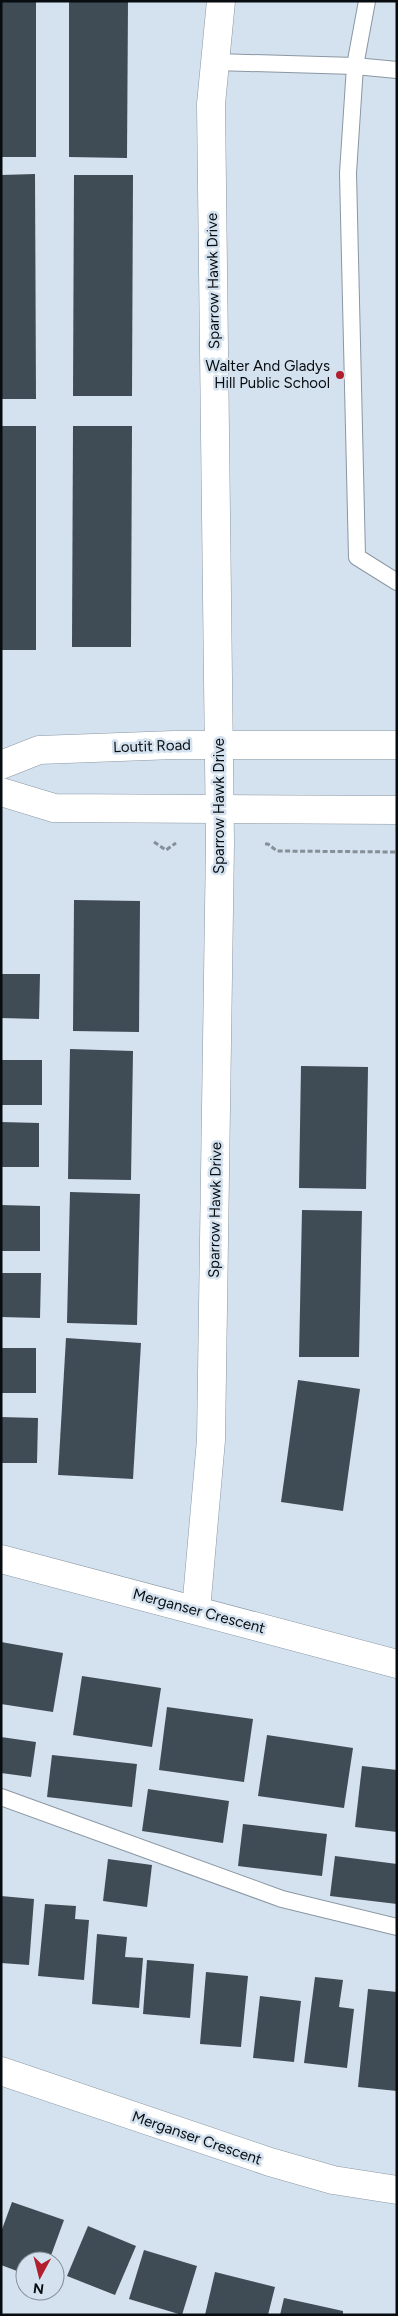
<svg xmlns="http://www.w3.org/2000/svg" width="398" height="2316" font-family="Figtree,sans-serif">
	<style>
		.building { fill: #3f4b55 }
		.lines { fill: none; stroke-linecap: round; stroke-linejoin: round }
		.lane-casing { stroke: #8a97a3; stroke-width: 18 }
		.street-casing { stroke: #8a97a3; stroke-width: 29 }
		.path { stroke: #848f98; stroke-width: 3; stroke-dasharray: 5 2.5; stroke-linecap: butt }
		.lane { stroke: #fff; stroke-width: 16 }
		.street { stroke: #fff; stroke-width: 28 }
		.poi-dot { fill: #b11f2f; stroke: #d4e2ef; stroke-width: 2 }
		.labels { text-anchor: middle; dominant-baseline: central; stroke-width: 5; stroke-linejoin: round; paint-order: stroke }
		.street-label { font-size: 15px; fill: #070c10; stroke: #d4e2ef }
		.poi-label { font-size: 15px; fill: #070c10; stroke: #d4e2ef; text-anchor: end }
	</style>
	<rect width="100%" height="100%" fill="#d4e2ef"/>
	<!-- building -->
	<g class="building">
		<rect x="1" y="1" width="35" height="156"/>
		<path d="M69,1H128L127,158L69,157Z"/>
		<path d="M35,174L36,399H1V175Z"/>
		<path d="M74,175H133L132,396H73Z"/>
		<rect x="1" y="426" width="35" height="224"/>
		<path d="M73,426H132L131,647H72Z"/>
		<path d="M74,900L140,901L139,1032L73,1031Z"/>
		<path d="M1,974H40L39,1019L1,1018Z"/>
		<path d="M70,1049L133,1051L131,1180L68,1179Z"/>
		<rect x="1" y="1060" width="41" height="45"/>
		<path d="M301,1066L368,1067L366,1189L299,1188Z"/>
		<path d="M1,1122L39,1123V1167H1Z"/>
		<path d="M70,1192L140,1194L137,1325L67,1323Z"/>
		<path d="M1,1205L40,1206V1251H1Z"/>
		<path d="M302,1210L362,1211L359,1357H299Z"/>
		<path d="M1,1273H41L40,1318L1,1317Z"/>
		<path d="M66,1338L141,1343L133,1479L58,1475Z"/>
		<rect x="1" y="1348" width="35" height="45"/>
		<path d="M298,1380L360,1389L343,1511L281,1502Z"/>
		<path d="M1,1417L38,1418L37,1463H1Z"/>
		<path d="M1,1642L63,1653L53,1712L1,1704Z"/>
		<path d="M82,1676L161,1688L152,1747L73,1735Z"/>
		<path d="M167,1707L253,1719L244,1782L159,1770Z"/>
		<path d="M267,1735L353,1748L344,1808L258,1796Z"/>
		<path d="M1,1737L36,1742L31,1777L1,1773Z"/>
		<path d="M52,1755L137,1764L132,1807L47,1797Z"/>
		<path d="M362,1766L397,1770V1832L355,1827Z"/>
		<path d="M148,1789L229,1801L223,1843L142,1831Z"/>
		<path d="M243,1824L327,1834L322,1876L238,1866Z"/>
		<path d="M335,1856L397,1864V1904L330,1896Z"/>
		<path d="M108,1859L152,1865L147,1907L103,1901Z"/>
		<path d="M1,1896L34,1899L29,1965L1,1963Z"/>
		<path d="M45,1904L76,1906L75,1919L89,1920L84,1980L38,1976Z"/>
		<path d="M97,1934L127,1937L125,1957L143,1958L139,2008L92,2004Z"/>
		<path d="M147,1960L194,1964L190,2018L143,2014Z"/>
		<path d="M206,1972L248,1976L241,2047L200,2044Z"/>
		<path d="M315,1977L343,1980L339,2007L354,2009L347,2068L304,2063Z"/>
		<path d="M368,1989L397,1992V2091L358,2087Z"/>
		<path d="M260,1996L301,2001L294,2062L253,2058Z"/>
		<path d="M12,2202L64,2220L49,2261H25V2274L1,2265V2232Z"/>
		<path d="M88,2226L136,2246L115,2295L67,2276Z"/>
		<path d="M144,2250L197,2266L182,2315L129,2299Z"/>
		<path d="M215,2272L275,2287L268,2315H205Z"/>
		<path d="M284,2298L343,2311V2315H280Z"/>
	</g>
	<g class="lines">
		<defs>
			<g id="lane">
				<path d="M367,1L355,66L348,173L357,557L397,582"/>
				<path d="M215,62L355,66L397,70"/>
				<path d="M1,1797L282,1899L397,1927"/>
			</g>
			<g id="street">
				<path d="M1,765L39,750L174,745H397"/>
				<path d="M1,792L54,808L397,810"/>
				<path d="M1,1559L397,1664"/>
				<path d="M196,1610L211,1440L220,843L211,104L221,1"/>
				<path d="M1,2071L270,2162L333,2180L397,2190"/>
			</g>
		</defs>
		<!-- lane casing -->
		<use href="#lane" class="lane-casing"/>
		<!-- street casing -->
		<use href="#street" class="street-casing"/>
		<!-- path -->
		<g class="path">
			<path d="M154,842L166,850L176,843"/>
			<path d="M265,844H268L277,851L397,852"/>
		</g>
		<!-- lane -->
		<use href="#lane" class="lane"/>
		<!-- street -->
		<use href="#street" class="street"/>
	</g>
	<!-- markers -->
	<circle class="poi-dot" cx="340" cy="375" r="5"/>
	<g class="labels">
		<!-- street labels -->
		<g class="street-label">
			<text transform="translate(213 281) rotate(-91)">Sparrow Hawk Drive</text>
			<text transform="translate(152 746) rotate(-2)">Loutit Road</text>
			<text transform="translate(219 806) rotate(-90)">Sparrow Hawk Drive</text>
			<text transform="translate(215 1210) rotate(-89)">Sparrow Hawk Drive</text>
			<text transform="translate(199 1611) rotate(15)">Merganser Crescent</text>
			<text transform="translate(197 2138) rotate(19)">Merganser Crescent</text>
		</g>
		<!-- poi labels -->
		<g class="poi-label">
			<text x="330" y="366">Walter And Gladys<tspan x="330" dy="17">Hill Public School</tspan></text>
		</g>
	</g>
	<!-- border -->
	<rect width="398" height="2316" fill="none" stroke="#070c10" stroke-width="5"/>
	<!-- north arrow -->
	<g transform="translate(40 2276) rotate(187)"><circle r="24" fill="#d4e2ef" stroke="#828c96"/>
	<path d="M0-4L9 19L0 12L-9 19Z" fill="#b11f2f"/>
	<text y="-8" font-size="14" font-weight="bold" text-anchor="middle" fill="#070c10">N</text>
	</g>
</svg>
